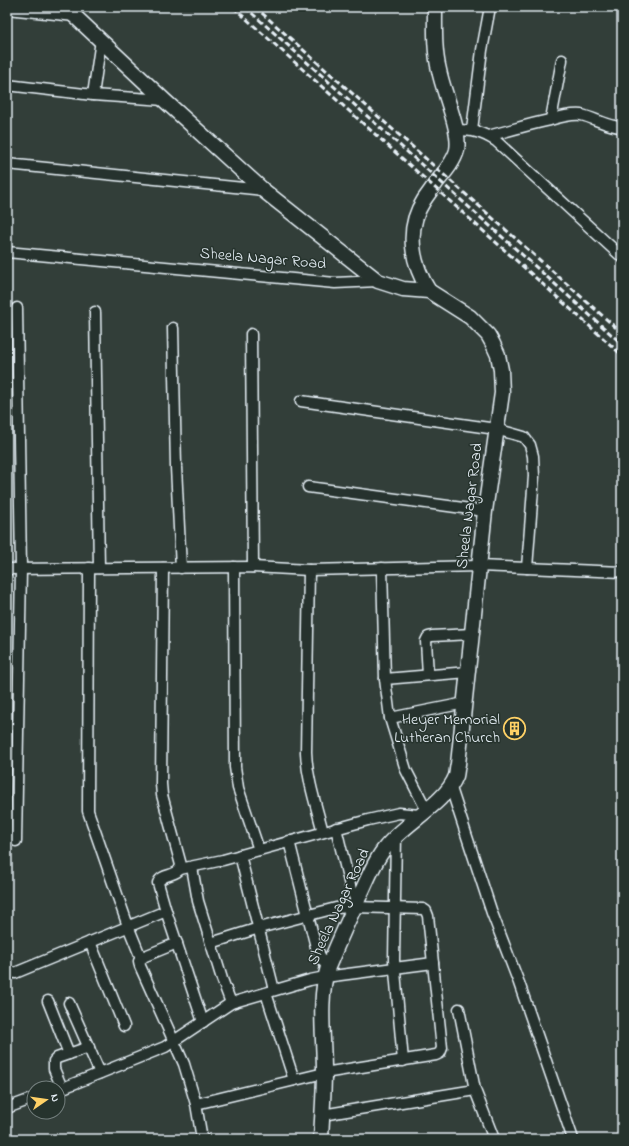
<svg xmlns="http://www.w3.org/2000/svg" width="629" height="1146" font-family="'Indie Flower',sans-serif">
	<style>
		.lines { fill: none; stroke-linecap: round; stroke-linejoin: round }
		.street-casing { stroke: #e8f1f8; stroke-width: 13 }
		.secondary-casing { stroke: #e8f1f8; stroke-width: 17 }
		.street { stroke: #26332d; stroke-width: 10 }
		.secondary { stroke: #26332d; stroke-width: 14 }
		.rail { stroke: #e8f1f8; stroke-width: 3; stroke-dasharray: 6 3; stroke-linecap: butt }
		.labels { text-anchor: middle; dominant-baseline: central; stroke-width: 3; stroke-linejoin: round; paint-order: stroke }
		.street-label { font-size: 16px; fill: #e8f1f8; stroke: #26332d }
		.poi-label { font-size: 16px; fill: #e8f1f8; stroke: #26332d; text-anchor: end }
	</style>
	<rect width="100%" height="100%" fill="#323e39"/>
	<filter id="ink" filterUnits="userSpaceOnUse"><feTurbulence type="fractalNoise" baseFrequency=".025" numOctaves="2"/><feDisplacementMap in="SourceGraphic" scale="8" xChannelSelector="R" yChannelSelector="G"/><feConvolveMatrix kernelMatrix="1 2 1 2 8 2 1 2 1" color-interpolation-filters="sRGB"/></filter>
	<g filter="url(#ink)">
		<g class="lines">
			<defs>
				<g id="street">
					<path d="M7,9L75,16"/>
					<path d="M7,85L93,95L164,100"/>
					<path d="M93,95L101,40"/>
					<path d="M551,119L562,60"/>
					<path d="M456,130C473,130 482,132 496,141L622,257"/>
					<path d="M472,130L482,50L490,7"/>
					<path d="M488,136C509,131 529,124 550,120C560,117 571,114 581,115C595,118 608,127 622,127"/>
					<path d="M7,164L263,190"/>
					<path d="M7,252L335,283L378,281"/>
					<path d="M95,312L99,568"/>
					<path d="M173,328L176,467L181,568"/>
					<path d="M251,334L253,567"/>
					<path d="M301,401L496,429L524,437L530,445L533,456L534,476L527,568"/>
					<path d="M308,487L485,511"/>
					<path d="M234,567L235,767L238,788L259,850"/>
					<path d="M89,568L88,811L128,926L141,958"/>
					<path d="M382,568L385,679L390,718L406,770L426,809"/>
					<path d="M7,569L253,567L309,570L479,566L622,572"/>
					<path d="M309,570L306,752C307,779 316,805 323,832"/>
					<path d="M428,675L426,641L428,637L432,636L472,634"/>
					<path d="M385,679L468,672"/>
					<path d="M390,718L465,703"/>
					<path d="M450,785L492,913L519,983L573,1139"/>
					<path d="M336,828L351,890L357,902"/>
					<path d="M396,835L394,960L403,1061"/>
					<path d="M16,841L21,569L17,308"/>
					<path d="M289,841L316,947L322,960L328,967"/>
					<path d="M240,855L274,990"/>
					<path d="M192,867L198,901L222,979L231,1003"/>
					<path d="M180,869L223,860L368,820L399,813L419,815"/>
					<path d="M166,911L203,1022"/>
					<path d="M90,942L124,1026"/>
					<path d="M177,943L145,956L139,961L140,966L184,1064L196,1104L202,1139"/>
					<path d="M15,973L166,911L158,883C162,872 179,878 181,865L162,795L161,784L163,568"/>
					<path d="M266,993L294,1080"/>
					<path d="M48,1001L69,1054"/>
					<path d="M69,1003L100,1073"/>
					<path d="M459,1009L475,1090L494,1139"/>
					<path d="M62,1088L54,1069V1061L57,1058L89,1047"/>
					<path d="M58,1090L165,1047L231,1003L310,980L325,977L433,963"/>
					<path d="M196,1104L324,1073L436,1055L440,1053L442,1048L428,916L426,911L423,909L354,907L336,908L259,928L211,943"/>
					<path d="M7,1108L34,1098"/>
					<path d="M322,1115L475,1090"/>
				</g>
				<g id="secondary">
					<path d="M65,7L164,100L263,190L378,281L403,289L429,291L470,317L488,335L493,344L498,355L501,370L502,393L485,511L458,764C457,767 457,772 456,776C445,804 404,823 385,848C375,860 369,876 362,891C350,916 339,941 328,967C318,1000 324,1037 324,1071C324,1094 322,1116 321,1139"/>
					<path d="M429,291C412,264 405,229 424,200C428,194 432,189 436,183C444,173 454,162 457,150C461,130 443,92 439,70C434,50 435,28 435,7"/>
				</g>
			</defs>
			<!-- street casing -->
			<use href="#street" class="street-casing"/>
			<!-- secondary casing -->
			<use href="#secondary" class="secondary-casing"/>
			<!-- street -->
			<use href="#street" class="street"/>
			<!-- secondary -->
			<use href="#secondary" class="secondary"/>
			<!-- rail -->
			<g class="rail">
				<path d="M233,7L622,355"/>
				<path d="M245,7L622,344"/>
				<path d="M255,7L622,333"/>
			</g>
		</g>
	</g>
	<!-- icons -->
	<defs>
		<symbol id="building-ring" viewBox="-11 -11 22 22"><circle r="9.5" fill="#26332d" stroke="#ffd166" stroke-width="1.5"/><path d="M-4-6H4V6H1V3H-1V6H-4ZM-2.5-4.3h1.7v1.8h-1.7ZM.8-4.3h1.7v1.8H.8ZM-2.5-1h1.7V.8h-1.7ZM.8-1h1.7V.8H.8Z" fill="#ffd166"/></symbol>
	</defs>
	<g fill-rule="evenodd">
		<use href="#building-ring" x="502" y="716" width="25" height="25"/>
	</g>
	<g class="labels">
		<!-- street labels -->
		<g class="street-label">
			<text transform="translate(263 259) rotate(5)">Sheela Nagar Road</text>
			<text transform="translate(470 506) rotate(-83)">Sheela Nagar Road</text>
			<text transform="translate(339 907) rotate(-65)">Sheela Nagar Road</text>
		</g>
		<!-- poi labels -->
		<g class="poi-label">
			<text x="500" y="720">Heyer Memorial<tspan x="500" dy="18">Lutheran Church</tspan></text>
		</g>
	</g>
	<!-- margin -->
	<rect width="629" height="1146" fill="none" stroke="#26332d" stroke-width="24"/>
	<rect x="12" y="12" width="605" height="1122" fill="none" stroke="#e8f1f8" stroke-width="1.5" filter="url(#ink)"/>
	<!-- north arrow -->
	<g transform="translate(46 1100) rotate(77)"><circle r="19" fill="#26332d" stroke="#747f7e"/>
	<path d="M0-3L7 15L0 10L-7 15Z" fill="#ffd166"/>
	<text y="-6" font-size="11" font-weight="bold" text-anchor="middle" fill="#e8f1f8">N</text>
	</g>
</svg>
